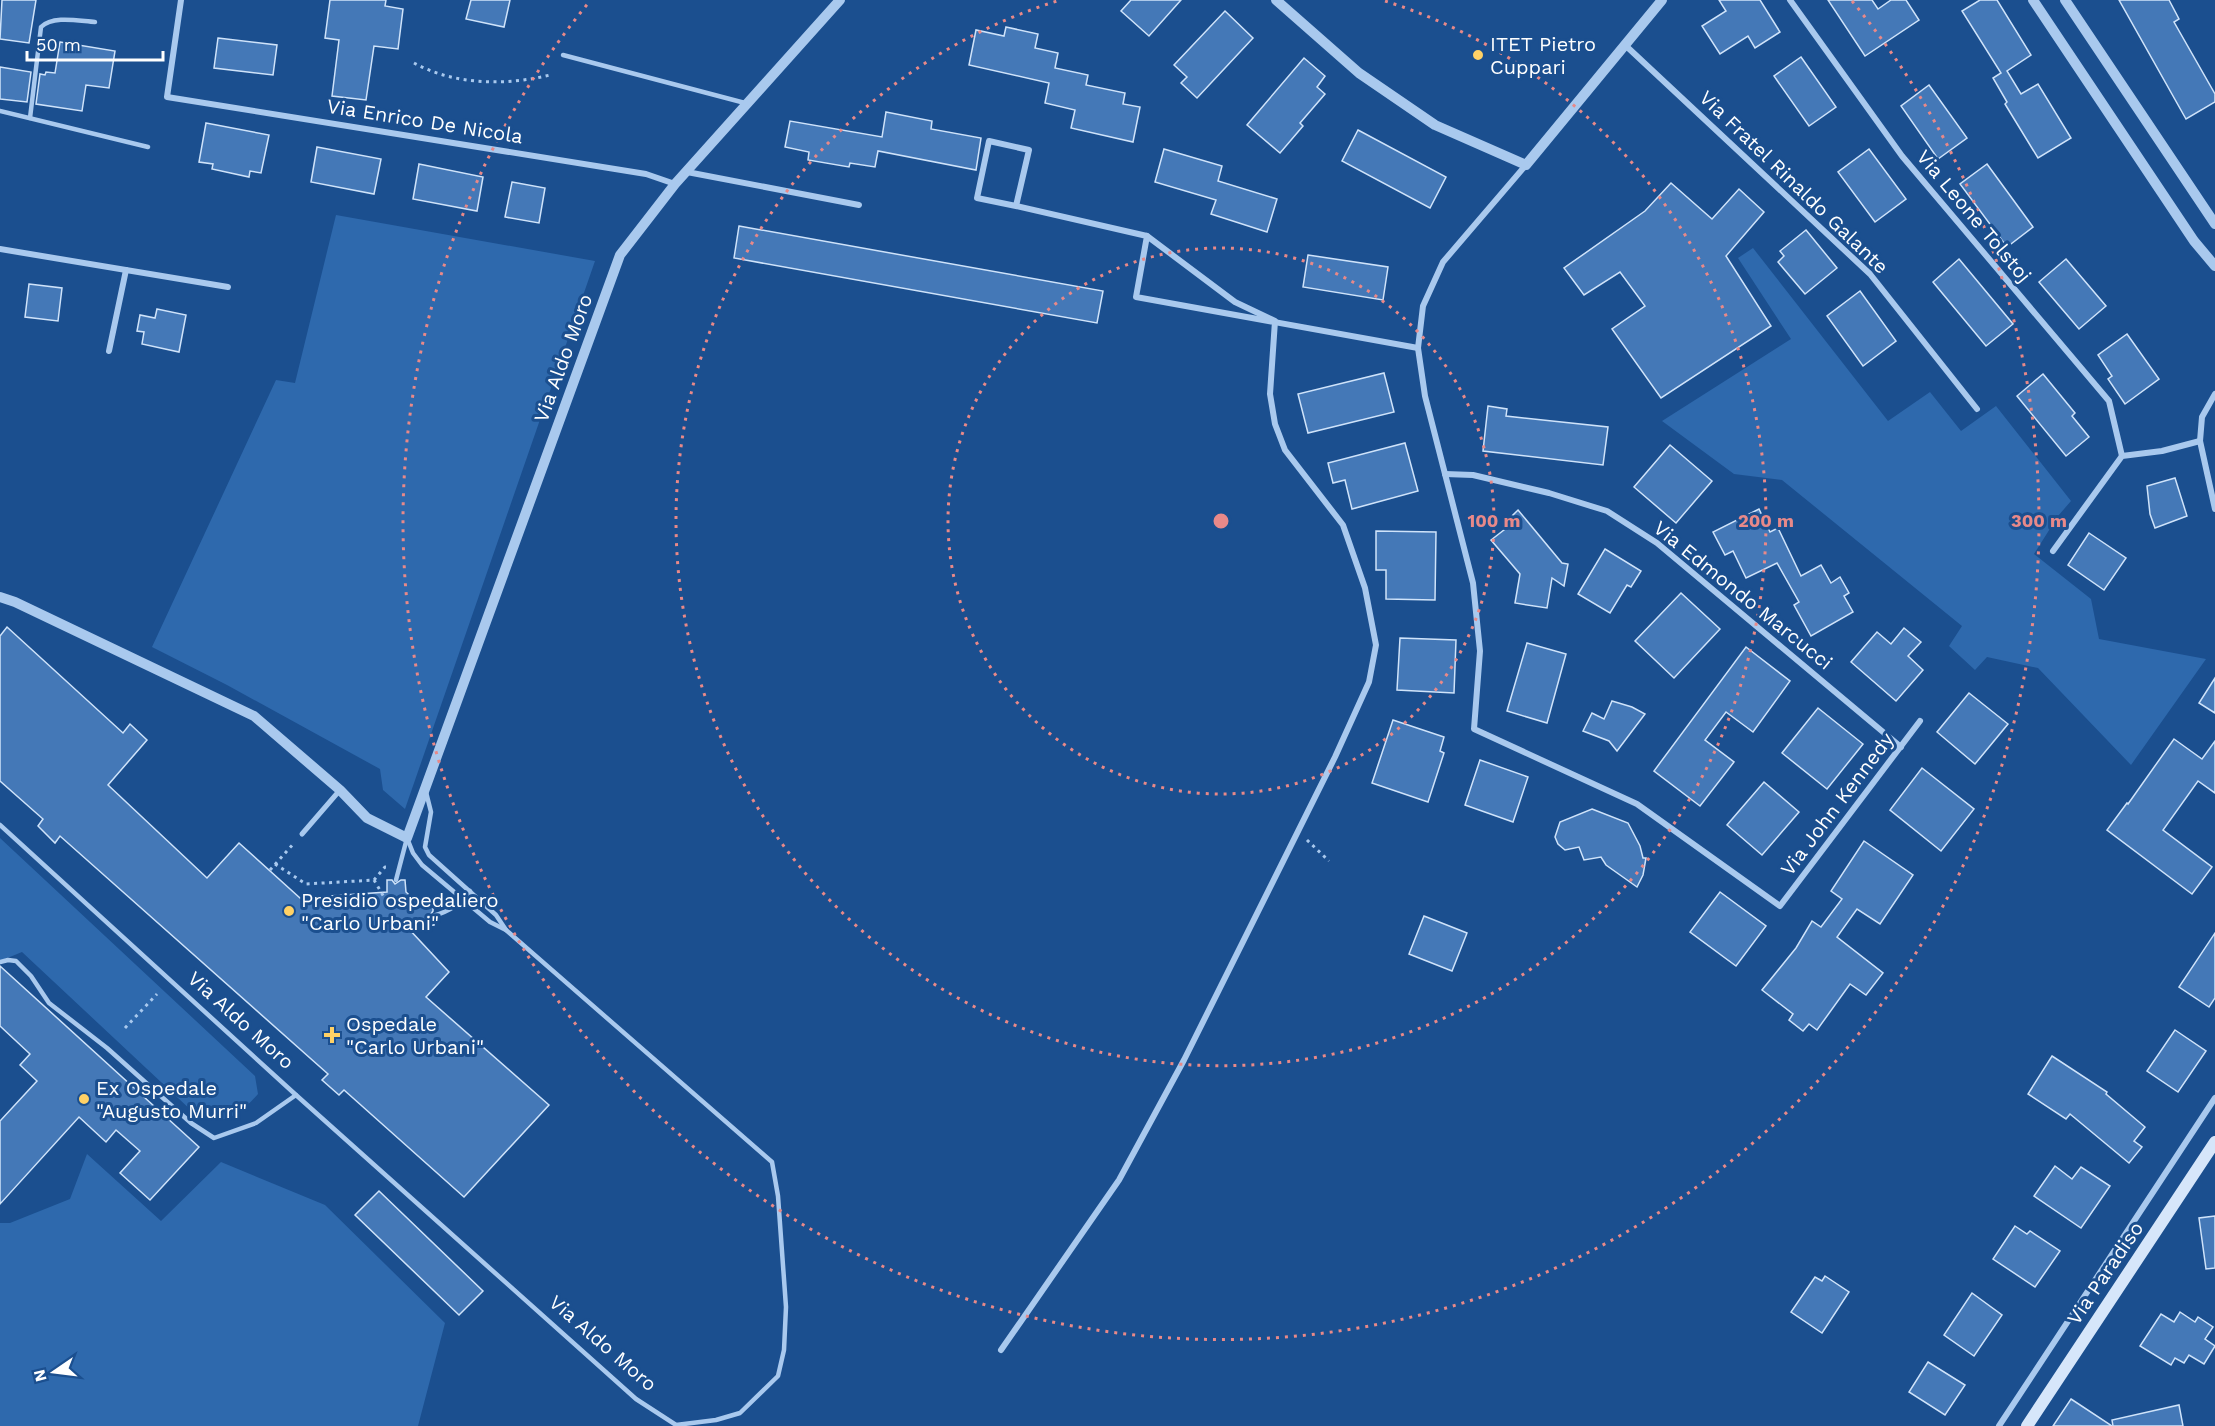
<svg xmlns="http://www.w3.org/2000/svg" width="2215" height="1426" font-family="'Work Sans',sans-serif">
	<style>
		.green { fill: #2e69ad }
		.building { fill: #4478b7; stroke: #cfe3fa; stroke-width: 1.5 }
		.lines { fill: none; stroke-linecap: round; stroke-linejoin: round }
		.path { stroke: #a9c9ee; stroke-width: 3; stroke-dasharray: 3 4.5; stroke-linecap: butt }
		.service { stroke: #a9c9ee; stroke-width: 4.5 }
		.pedestrian { stroke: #a9c9ee; stroke-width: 5 }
		.minor { stroke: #a9c9ee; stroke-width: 6 }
		.tertiary { stroke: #a9c9ee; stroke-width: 10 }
		.secondary { stroke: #d6e6fa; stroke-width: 12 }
		.ring { fill: none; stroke: #e88989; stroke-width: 3; stroke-dasharray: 3 6 }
		.poi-dot { fill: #ffd166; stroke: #1b4f8f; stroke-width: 2 }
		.labels { text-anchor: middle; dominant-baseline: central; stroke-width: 6; stroke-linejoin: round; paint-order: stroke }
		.poi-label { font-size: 20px; fill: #fff; stroke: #1b4f8f; text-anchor: start }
		.street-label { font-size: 20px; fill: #fff; stroke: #1b4f8f }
		.centre { fill: #e88989; stroke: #1b4f8f; stroke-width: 3 }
		.ring-label { font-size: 18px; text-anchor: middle; font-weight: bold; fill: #e88989; stroke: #1b4f8f; stroke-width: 6; stroke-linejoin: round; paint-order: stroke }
	</style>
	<rect width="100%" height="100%" fill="#1b4f8f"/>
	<!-- green -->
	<g class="green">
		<path d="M336,215L595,261L405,809L383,790L380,769L227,685L152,647L276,380L295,383Z"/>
		<path d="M1753,248L1888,421L1930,392L1961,431L1996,406L2071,501L2058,516L2034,554L2091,599L2099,639L2206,659L2131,765L2038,668L1987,657L1975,670L1949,646L1962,626L1782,480L1734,474L1662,421L1791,339L1738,258Z"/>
		<path d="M0,838L255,1076L258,1094C240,1115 220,1130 193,1112L22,952L0,961Z"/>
		<path d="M87,1154L161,1221L221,1162L325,1205L445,1323L418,1426H0V1223H10L70,1199Z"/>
	</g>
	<!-- building -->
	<g class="building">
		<path d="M2,0H36L29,43L0,39Z"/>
		<path d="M330,0H386L385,6L403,9L398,49L374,46L366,100L332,96L339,40L325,38Z"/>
		<path d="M471,0H510L504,27L466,19Z"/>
		<path d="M1131,0H1181L1149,36L1121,11Z"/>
		<path d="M1719,0H1760L1780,32L1755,48L1748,36L1720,54L1702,26L1726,11Z"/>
		<path d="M1828,0H1872L1878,9L1891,0H1906L1919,20L1865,56Z"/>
		<path d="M1980,0H1997L2031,55L2007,71L2021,94L2038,84L2071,138L2038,158L2005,104L2007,102L1993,78L2001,73L1962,11Z"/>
		<path d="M2119,0H2169L2179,19L2174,22L2215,94V102L2186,119Z"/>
		<path d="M1225,11L1253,38L1197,98L1181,83L1187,77L1174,65Z"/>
		<path d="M1006,27L1038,34L1035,48L1058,53L1055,68L1088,75L1086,85L1125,93L1123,104L1140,107L1133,142L1071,128L1075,110L1045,103L1049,83L969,65L976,30L1004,36Z"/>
		<path d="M218,38L277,45L273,75L214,68Z"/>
		<path d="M60,42L115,51L109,88L86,85L82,111L36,104L40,74L45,75L46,72L55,73Z"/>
		<path d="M1801,57L1836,107L1809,126L1774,76Z"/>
		<path d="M1304,58L1325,76L1317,87L1325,94L1300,123L1303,126L1280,153L1247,125Z"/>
		<path d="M0,67L31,72L27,102L0,99Z"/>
		<path d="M1929,85L1967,138L1938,159L1901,106Z"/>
		<path d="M886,112L932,121L931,129L981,138L976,170L878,151L875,167L850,163L849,167L808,160L809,152L785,147L790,121L882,137Z"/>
		<path d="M206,123L269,135L261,173L250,171L249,177L212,169L213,164L199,162Z"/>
		<path d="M1358,130L1446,177L1430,208L1342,161Z"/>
		<path d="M317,147L381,159L374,194L311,182Z"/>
		<path d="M1164,149L1222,166L1218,181L1277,199L1267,232L1211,214L1216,200L1155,182Z"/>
		<path d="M1869,149L1906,199L1875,222L1838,172Z"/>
		<path d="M419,164L483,177L477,211L413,199Z"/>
		<path d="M1987,164L2033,227L2007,247L1960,184Z"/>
		<path d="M512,182L545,188L539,223L505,217Z"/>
		<path d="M1671,183L1712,219L1739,189L1764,212L1726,256L1771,326L1661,398L1612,329L1645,306L1620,272L1584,295L1564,268L1645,211Z"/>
		<path d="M739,226L1103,291L1097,323L734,258Z"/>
		<path d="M1806,230L1837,268L1805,294L1778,262L1784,256L1780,251Z"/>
		<path d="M1308,255L1388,267L1383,300L1303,287Z"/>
		<path d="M1959,259L2013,324L1986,346L1933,282Z"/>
		<path d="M2066,259L2106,306L2079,329L2039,282Z"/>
		<path d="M29,284L62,288L58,321L25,317Z"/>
		<path d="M1860,291L1896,341L1863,366L1827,316Z"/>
		<path d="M157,309L186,315L179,352L142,344L144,332L137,331L140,315L155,318Z"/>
		<path d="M2127,334L2159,379L2125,404L2108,379L2112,376L2098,355Z"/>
		<path d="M1384,373L1394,412L1308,433L1298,394Z"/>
		<path d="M2043,374L2075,413L2072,416L2089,437L2066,456L2017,396Z"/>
		<path d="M1488,406L1507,409L1506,416L1608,427L1603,465L1483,451Z"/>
		<path d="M1405,443L1418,491L1352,509L1345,480L1333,483L1328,463Z"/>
		<path d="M1670,445L1712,481L1676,523L1634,487Z"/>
		<path d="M2175,478L2187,516L2155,528L2150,514L2147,486Z"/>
		<path d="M1759,509L1770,532L1778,528L1801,576L1821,565L1831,583L1840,577L1849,593L1844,596L1853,612L1811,636L1794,605L1799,602L1777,563L1746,578L1733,551L1725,555L1713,532Z"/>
		<path d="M1518,510L1562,563L1568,564L1564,586L1552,578L1547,608L1515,603L1520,574L1491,540L1509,526L1511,517Z"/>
		<path d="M1376,531L1436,532L1435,600L1386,599V570H1376Z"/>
		<path d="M2089,533L2126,558L2104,590L2068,565Z"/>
		<path d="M1605,549L1641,571L1631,587L1627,585L1610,613L1578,594Z"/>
		<path d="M1681,593L1720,629L1674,678L1635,641Z"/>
		<path d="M7,627L123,733L130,724L147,740L108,785L207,878L239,843L300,898L387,892V880H392L395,884L401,880H405L406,892L422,907L433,906V911L429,917L434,920V925L408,928L449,972L426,997L549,1105L464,1197L344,1090L339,1095L322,1080L328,1074L60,836L55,843L38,826L43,819L0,781V636Z"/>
		<path d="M1904,628L1921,642L1908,656L1923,670L1896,701L1851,662L1877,632L1891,644Z"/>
		<path d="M1400,638L1456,640L1454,693L1397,690Z"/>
		<path d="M1527,643L1566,654L1547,723L1507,711Z"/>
		<path d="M1746,647L1790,681L1753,732L1726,712L1705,740L1734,762L1700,806L1654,771Z"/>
		<path d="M2215,678V713L2199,703Z"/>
		<path d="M1969,693L2008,724L1975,764L1937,732Z"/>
		<path d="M1612,701L1632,707L1645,714L1617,751L1609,741L1583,731L1592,713L1604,719Z"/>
		<path d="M1818,708L1863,744L1827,789L1782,753Z"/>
		<path d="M1393,720L1444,737L1440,751L1444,753L1428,802L1372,783Z"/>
		<path d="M2174,739L2202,759L2215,741V793L2198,781L2163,830L2212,867L2192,894L2107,830L2127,803L2128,804Z"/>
		<path d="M1480,760L1528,777L1513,822L1465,805Z"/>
		<path d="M1922,768L1974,809L1941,851L1890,810Z"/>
		<path d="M1764,782L1799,812L1762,855L1727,825Z"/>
		<path d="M1592,809L1628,823L1640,846L1643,858H1646L1643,875L1637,887L1606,865L1601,857L1584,860L1579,847L1565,850L1558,844L1555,837L1560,822Z"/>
		<path d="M1864,841L1913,875L1880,924L1857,909L1837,937L1883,973L1866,995L1850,984L1817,1030L1809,1024L1803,1031L1789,1020L1793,1014L1762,990L1796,948L1812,921L1821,927L1842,899L1831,891Z"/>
		<path d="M1720,892L1766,926L1736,966L1690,932Z"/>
		<path d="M1424,916L1467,933L1452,971L1409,954Z"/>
		<path d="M2215,933V998L2209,1007L2179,987Z"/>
		<path d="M0,966L199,1147L150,1200L120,1173L140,1151L116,1130L106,1142L79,1117L0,1204V1121L37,1081L20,1065L30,1054L0,1026Z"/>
		<path d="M2175,1030L2206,1051L2178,1092L2147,1071Z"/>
		<path d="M2052,1056L2107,1092L2106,1094L2145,1127L2134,1141L2142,1147L2129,1163L2070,1114L2066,1119L2028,1094Z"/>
		<path d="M2055,1166L2072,1179L2081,1167L2110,1186L2081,1228L2034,1196Z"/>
		<path d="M379,1191L483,1291L459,1315L355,1215Z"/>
		<path d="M2215,1216V1268L2206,1269L2199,1218Z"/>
		<path d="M2015,1226L2027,1234L2030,1231L2060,1251L2035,1287L1993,1259Z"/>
		<path d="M1825,1276L1849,1292L1822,1333L1791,1312L1815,1277L1822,1281Z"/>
		<path d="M1972,1293L2002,1315L1974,1356L1944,1335Z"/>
		<path d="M2180,1312L2195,1322L2198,1317L2213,1327L2205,1339L2215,1346L2204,1364L2189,1355L2184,1363L2175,1358L2171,1365L2140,1346L2161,1314L2174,1322Z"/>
		<path d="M1928,1362L1965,1385L1945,1415L1909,1392Z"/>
		<path d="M2071,1399L2112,1426H2053Z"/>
		<path d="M2179,1405L2183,1426H2113L2112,1420Z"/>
	</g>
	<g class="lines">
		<!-- path -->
		<g class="path">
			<path d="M414,63C454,85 506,86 550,75"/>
			<path d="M1307,840L1329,861"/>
			<path d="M275,864L306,884L374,880L385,867H388"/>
			<path d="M270,870L295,842"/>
			<path d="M374,880L388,904"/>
			<path d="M125,1028L157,994"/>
		</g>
		<!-- service -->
		<g class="service">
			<path d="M563,55L745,103"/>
			<path d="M0,111L148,147"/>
			<path d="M30,118L41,27C53,15 79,21 95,22"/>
			<path d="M426,792L431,812L425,847L429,855L496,915L506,930"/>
			<path d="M0,825L296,1095L636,1399L676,1425L716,1420L740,1413L778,1376L784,1350L786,1307L778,1196L772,1162L506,930L490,922L422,865L413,853L407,838"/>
			<path d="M396,880L407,838"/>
			<path d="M433,916C450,911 459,905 470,891"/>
			<path d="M0,962L8,960L16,961L31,976L49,1003L107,1048L191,1123L214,1138L256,1123L296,1095"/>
		</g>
		<!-- pedestrian -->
		<path class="pedestrian" d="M302,834L340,790"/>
		<!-- minor -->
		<g class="minor">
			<path d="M181,0L167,97L646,174L675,184"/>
			<path d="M1790,0L1902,156L2109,401L2122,456"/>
			<path d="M1625,45L1870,274L1977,409"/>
			<path d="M1526,165L1443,262L1423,306L1418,348L1425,396L1473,583L1480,651L1474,729L1637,804L1780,906L1920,721"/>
			<path d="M687,172L859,205"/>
			<path d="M1016,206L977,198L989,141L1029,150L1016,206L1147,236L1136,297L1418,348"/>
			<path d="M0,249L228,287"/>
			<path d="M109,351L126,270"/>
			<path d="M2215,394L2202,417L2200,441L2215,509"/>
			<path d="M1445,474L1473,475L1549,493L1607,511L1657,543L1901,747"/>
			<path d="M2053,551L2122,456L2162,451L2200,441"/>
			<path d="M1001,1350L1119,1180L1184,1060L1335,757L1369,682L1376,645L1365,588L1343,525L1285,450L1275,424L1270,394L1275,321L1235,302L1147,236"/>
			<path d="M1999,1426L2215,1098"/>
		</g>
		<!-- tertiary -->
		<g class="tertiary">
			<path d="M1276,0L1359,73L1435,125L1526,165L1662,0"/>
			<path d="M2033,0L2194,241L2215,266"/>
			<path d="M2065,0L2215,224"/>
			<path d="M0,597L15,602L254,716L340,790L367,818L407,838L620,255L675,184L840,0"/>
		</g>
		<!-- secondary -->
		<path class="secondary" d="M2027,1426L2215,1142"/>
	</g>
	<!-- distance rings -->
	<g class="ring">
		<circle cx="1221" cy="521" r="273"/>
		<path d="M1385 1A545 545 0 1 1 1057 1"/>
		<path d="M1852 1A818 818 0 1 1 590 1"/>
	</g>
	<!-- markers -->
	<g class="poi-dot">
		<circle cx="1478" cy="55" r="6"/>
		<circle cx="289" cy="911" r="6"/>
		<path d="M329 1026h6v6h6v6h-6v6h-6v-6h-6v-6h6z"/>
		<circle cx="84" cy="1099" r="6"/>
	</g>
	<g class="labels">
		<!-- poi labels -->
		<g class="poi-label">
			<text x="1490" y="44">ITET Pietro<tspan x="1490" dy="23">Cuppari</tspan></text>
			<text x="301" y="900">Presidio ospedaliero<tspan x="301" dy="23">"Carlo Urbani"</tspan></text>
			<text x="346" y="1024">Ospedale<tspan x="346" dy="23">"Carlo Urbani"</tspan></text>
			<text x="96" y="1088">Ex Ospedale<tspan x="96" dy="23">"Augusto Murri"</tspan></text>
		</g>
		<!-- street labels -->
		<g class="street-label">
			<text transform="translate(425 121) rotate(9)">Via Enrico De Nicola</text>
			<text transform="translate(1794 182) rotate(44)">Via Fratel Rinaldo Galante</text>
			<text transform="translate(1974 216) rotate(50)">Via Leone Tolstoj</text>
			<text transform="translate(563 358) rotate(-70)">Via Aldo Moro</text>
			<text transform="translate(1743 595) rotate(39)">Via Edmondo Marcucci</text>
			<text transform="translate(1837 804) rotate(-53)">Via John Kennedy</text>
			<text transform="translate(241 1020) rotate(42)">Via Aldo Moro</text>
			<text transform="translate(2105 1273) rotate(-56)">Via Paradiso</text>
			<text transform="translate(603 1343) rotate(41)">Via Aldo Moro</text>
		</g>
	</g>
	<circle cx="1221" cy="521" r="9" class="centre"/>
	<g class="ring-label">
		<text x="1494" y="527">100 m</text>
		<text x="1766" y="527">200 m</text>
		<text x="2039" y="527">300 m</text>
	</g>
	<!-- north arrow -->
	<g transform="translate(54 1372) rotate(256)" stroke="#1b4f8f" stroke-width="4.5" paint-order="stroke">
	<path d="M0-4.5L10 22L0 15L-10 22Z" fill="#ffffff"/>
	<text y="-9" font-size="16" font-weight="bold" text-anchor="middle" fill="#ffffff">N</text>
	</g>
	<!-- scale -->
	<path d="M27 51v9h136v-9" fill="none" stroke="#ffffff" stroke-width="3"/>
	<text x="36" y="51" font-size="18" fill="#ffffff" stroke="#1b4f8f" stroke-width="4.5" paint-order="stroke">50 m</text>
</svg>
